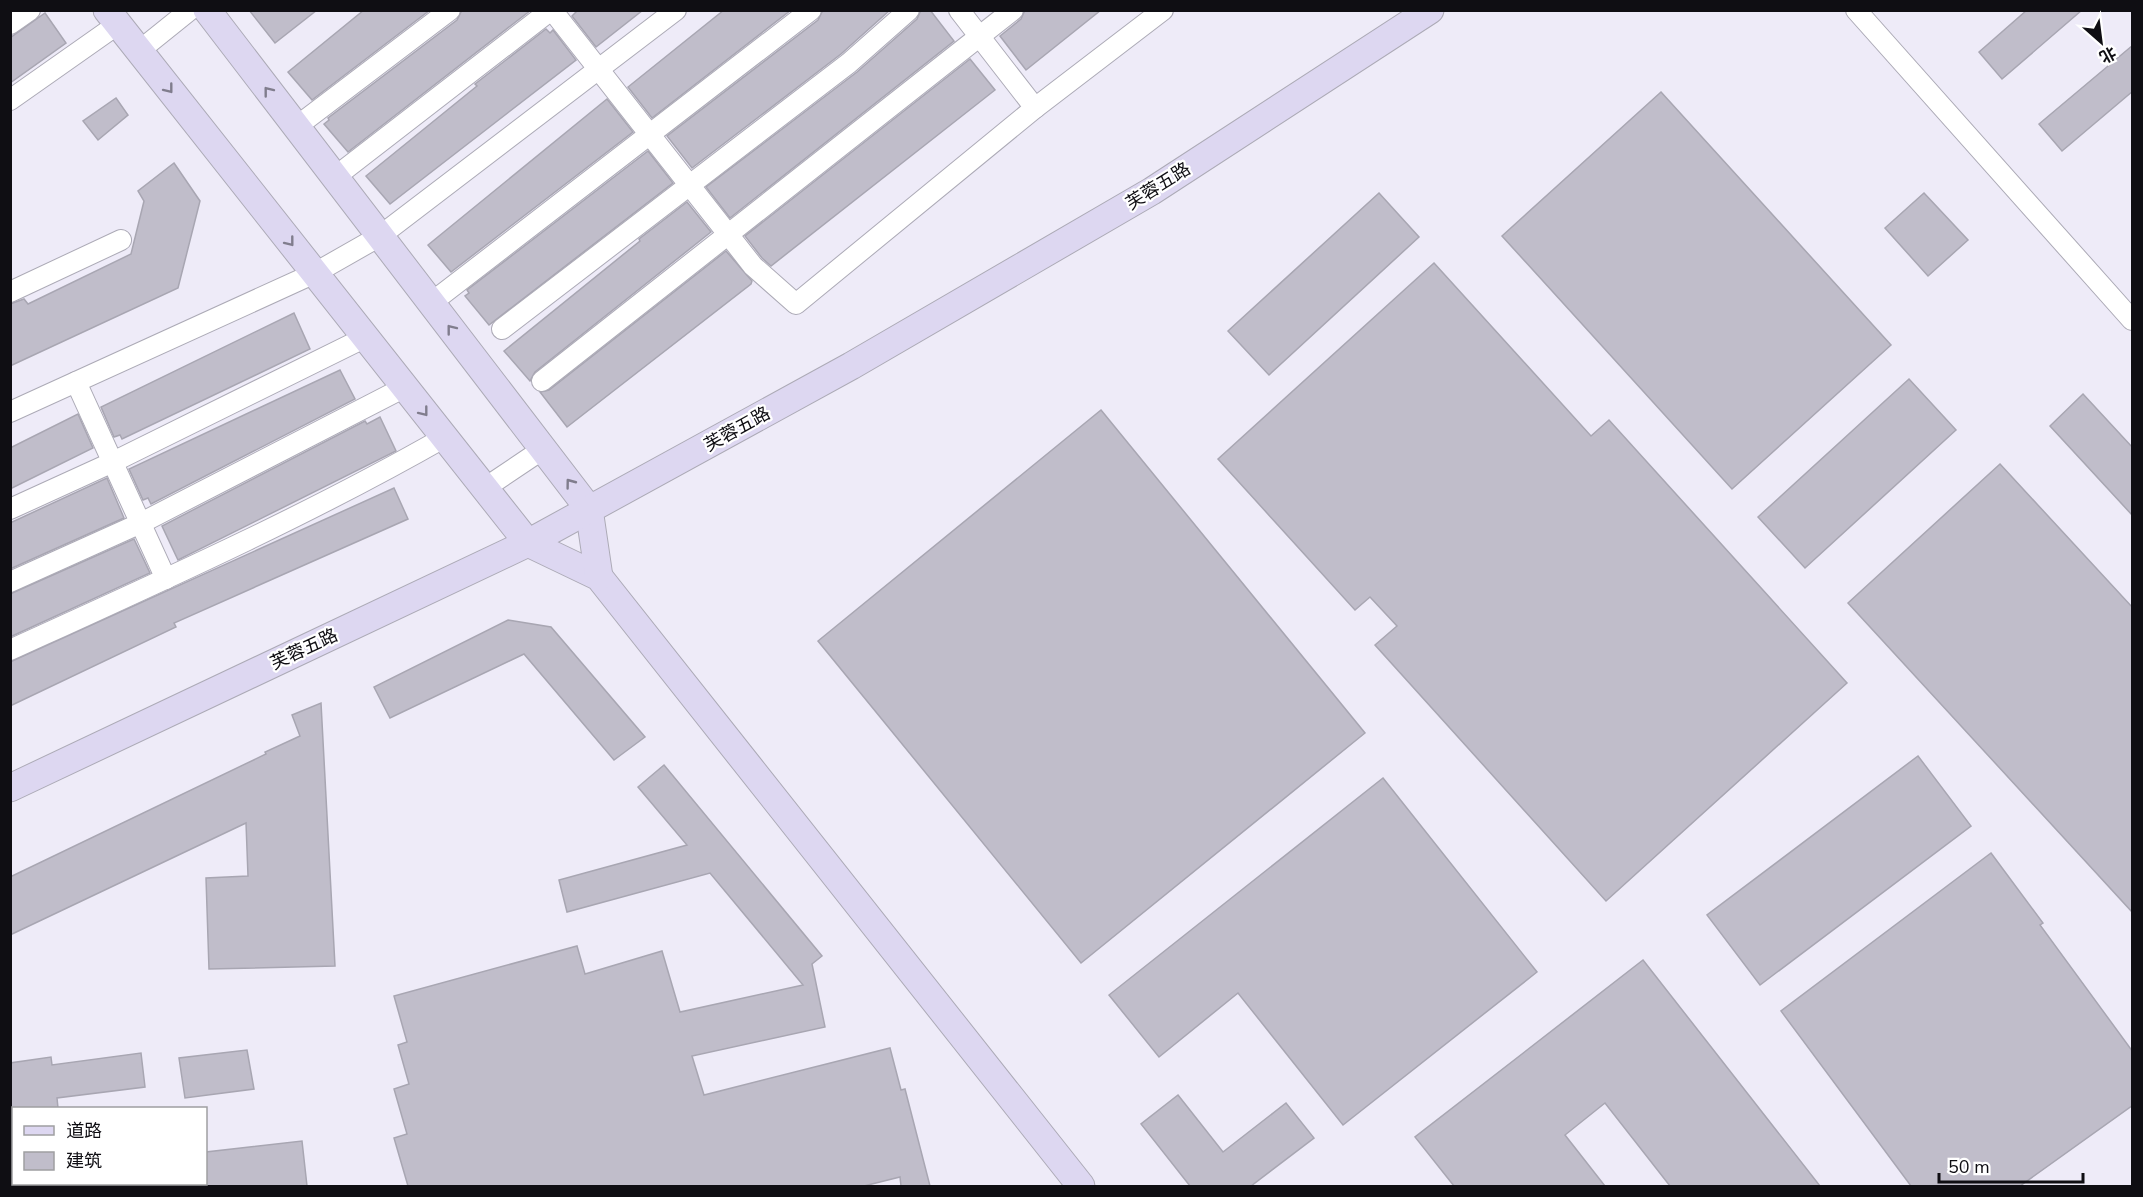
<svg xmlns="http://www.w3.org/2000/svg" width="2143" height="1197" font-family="'Nunito Sans','Noto Sans SC',sans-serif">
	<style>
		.building { fill: #c0bdca; stroke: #a8a6b2; stroke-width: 1.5 }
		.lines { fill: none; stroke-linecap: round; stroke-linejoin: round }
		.street-casing { stroke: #acaab6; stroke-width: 22 }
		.secondary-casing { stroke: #acaab6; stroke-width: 29 }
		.street { stroke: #fff; stroke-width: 20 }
		.secondary { stroke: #ddd7f1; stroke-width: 27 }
		.oneway { stroke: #807d8d }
		.labels { text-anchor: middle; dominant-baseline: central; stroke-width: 4.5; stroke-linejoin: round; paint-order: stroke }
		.street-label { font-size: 18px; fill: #0f0e13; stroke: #fff }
	</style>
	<rect width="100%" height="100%" fill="#eeebf8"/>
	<!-- building -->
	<g class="building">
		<path d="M249,10H317L275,43Z"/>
		<path d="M364,10H430L312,100L288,72Z"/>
		<path d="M462,10H531L348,152L324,124L329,120L328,118L457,20Z"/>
		<path d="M578,10H643L596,47L572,16Z"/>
		<path d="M724,10H791L652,118L628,87Z"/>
		<path d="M823,10H890L841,54L692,168L667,136L818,20Z"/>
		<path d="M921,10H930L954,41L730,218L706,187L857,72L917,19Z"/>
		<path d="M1025,10H1101L1026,70L1000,36L1021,19Z"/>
		<path d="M2027,10H2082L2002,79L1979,52Z"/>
		<path d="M45,13L66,43L10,83V38Z"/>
		<path d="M546,29L550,33L553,30L576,60L390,204L366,176L477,86L475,84Z"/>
		<path d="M2133,45V91L2062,151L2039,124Z"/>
		<path d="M970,59L995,90L771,266L762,258L745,236Z"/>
		<path d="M1661,92L1891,345L1732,489L1502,236Z"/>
		<path d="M116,98L128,115L98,140L83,121Z"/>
		<path d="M607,99L633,132L451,272L428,245Z"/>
		<path d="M648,151L673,183L489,325L465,296L469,293L467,290Z"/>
		<path d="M174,163L200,201L178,288L10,366V304L24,299L28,304L131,254L144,201L138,191Z"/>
		<path d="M1379,193L1419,237L1269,375L1228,331Z"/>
		<path d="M1924,193L1968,240L1928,276L1885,228Z"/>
		<path d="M687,202L711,232L535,372L530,381L504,351L640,241L639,239Z"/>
		<path d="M726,251L752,281L751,284L567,427L540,392L549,390Z"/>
		<path d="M1434,263L1591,436L1609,420L1847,683L1606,901L1375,645L1397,626L1370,597L1355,610L1218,459Z"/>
		<path d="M294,313L310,349L122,439L120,435L114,437L101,407Z"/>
		<path d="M340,370L355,399L151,504L148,498L143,500L129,469Z"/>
		<path d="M1909,379L1956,430L1805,568L1758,517Z"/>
		<path d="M2083,394L2133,448V516L2050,426Z"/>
		<path d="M1101,410L1365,733L1081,963L818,641Z"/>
		<path d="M78,414L93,448L10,489V448Z"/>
		<path d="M380,417L396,451L178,560L162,526L365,421L367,424Z"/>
		<path d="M2000,464L2133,608V913L1848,603Z"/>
		<path d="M107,478L124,518L10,569V523Z"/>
		<path d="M394,488L408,519L174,623L176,627L10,706V662Z"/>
		<path d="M134,539L150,573L10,637V594Z"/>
		<path d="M508,620L551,627L645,737L614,760L524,654L390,718L374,687Z"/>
		<path d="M321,703L335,966L209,969L206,878L248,876L246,823L10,935V877L266,754L265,752L300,736L292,715Z"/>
		<path d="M1918,756L1971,826L1760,985L1707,915Z"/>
		<path d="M664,765L822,956L812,964L825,1027L692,1056L704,1095L890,1048L901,1090L905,1089L930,1186H901L900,1177L864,1186H408L394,1138L407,1134L394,1089L409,1084L398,1045L407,1042L394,996L577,946L585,974L662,951L680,1012L803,985L710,873L567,912L559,880L687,845L638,787Z"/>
		<path d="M1383,778L1537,972L1343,1125L1238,993L1159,1057L1109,995Z"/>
		<path d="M1991,853L2043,923L2040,925L2133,1052V1105L2020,1186H1911L1781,1011Z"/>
		<path d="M1643,960L1820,1186H1670L1605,1103L1565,1135L1605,1186H1454L1415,1137Z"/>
		<path d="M247,1050L254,1089L185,1098L179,1058Z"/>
		<path d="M141,1053L145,1087L57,1098L58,1108H10V1063L51,1057L52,1065Z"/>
		<path d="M1178,1095L1223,1152L1286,1103L1314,1138L1251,1186H1190L1141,1124Z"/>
		<path d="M302,1141L307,1186H206V1152Z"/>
	</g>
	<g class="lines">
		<defs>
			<g id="street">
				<path d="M552,10L753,266L796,304L1035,108L1163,10"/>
				<path d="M959,10L1035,108"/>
				<path d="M1856,10L2132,320"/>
				<path d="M10,24L30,10"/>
				<path d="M139,51L190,10"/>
				<path d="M10,100L118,24"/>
				<path d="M296,127L450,10"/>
				<path d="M335,177L551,10"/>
				<path d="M10,292L121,240"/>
				<path d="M431,303L811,10"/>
				<path d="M502,329L849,63L909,10"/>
				<path d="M542,381L1013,10"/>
				<path d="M76,382L166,579"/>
				<path d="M10,412L315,273L380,236L676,10"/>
				<path d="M485,488L543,449"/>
				<path d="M10,509L113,462L366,337"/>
				<path d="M10,582L141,523L405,387"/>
				<path d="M10,650C157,583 305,517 445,437"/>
			</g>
			<g id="secondary">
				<path d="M107,10L528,543L599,577L1081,1186"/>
				<path d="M207,10L589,509L599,577"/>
				<path d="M10,788L528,543L851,366L1152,191L1430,10"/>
			</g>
		</defs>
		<!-- street casing -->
		<use href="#street" class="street-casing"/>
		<!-- secondary casing -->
		<use href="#secondary" class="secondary-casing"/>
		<!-- street -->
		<use href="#street" class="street"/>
		<!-- secondary -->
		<use href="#secondary" class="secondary"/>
	</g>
	<!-- one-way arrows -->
	<defs><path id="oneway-chevron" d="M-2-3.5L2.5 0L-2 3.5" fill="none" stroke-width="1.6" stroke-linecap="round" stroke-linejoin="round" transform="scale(1.5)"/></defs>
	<g class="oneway">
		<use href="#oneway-chevron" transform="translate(169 89) rotate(52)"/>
		<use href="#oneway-chevron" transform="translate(268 91) rotate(-128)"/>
		<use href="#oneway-chevron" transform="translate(290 242) rotate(52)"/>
		<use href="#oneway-chevron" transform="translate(451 329) rotate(-128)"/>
		<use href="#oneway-chevron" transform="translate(424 412) rotate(52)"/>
		<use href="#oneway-chevron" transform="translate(570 483) rotate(-127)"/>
	</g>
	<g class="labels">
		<!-- street labels -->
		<g class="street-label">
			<text transform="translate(1158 186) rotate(-32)">芙蓉五路</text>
			<text transform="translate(737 429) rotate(-29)">芙蓉五路</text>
			<text transform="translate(304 649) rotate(-25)">芙蓉五路</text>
		</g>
	</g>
	<!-- border -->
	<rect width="2143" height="1197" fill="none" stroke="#0f0e13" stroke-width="24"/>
	<!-- legend -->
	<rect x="12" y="1107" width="195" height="78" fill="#ffffff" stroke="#9f9fa1" stroke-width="1.5"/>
	<rect x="24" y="1126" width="30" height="9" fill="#ddd7f1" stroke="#9f9fa1" stroke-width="1.5"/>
	<text x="66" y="1137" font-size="18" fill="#0f0e13">道路</text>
	<rect x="24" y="1152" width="30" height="18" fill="#c0bdca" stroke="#9f9fa1" stroke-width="1.5"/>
	<text x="66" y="1167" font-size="18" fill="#0f0e13">建筑</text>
	<!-- north arrow -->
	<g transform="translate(2101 42) rotate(152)" stroke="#ffffff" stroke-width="4.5" paint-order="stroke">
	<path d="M0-4.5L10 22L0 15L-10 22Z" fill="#0f0e13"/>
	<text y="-9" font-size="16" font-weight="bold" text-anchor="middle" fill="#0f0e13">北</text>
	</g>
	<!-- scale -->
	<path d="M1939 1173v9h144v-9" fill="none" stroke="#0f0e13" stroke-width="3"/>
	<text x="1948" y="1173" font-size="18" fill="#0f0e13" stroke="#ffffff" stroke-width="4.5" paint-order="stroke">50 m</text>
</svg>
